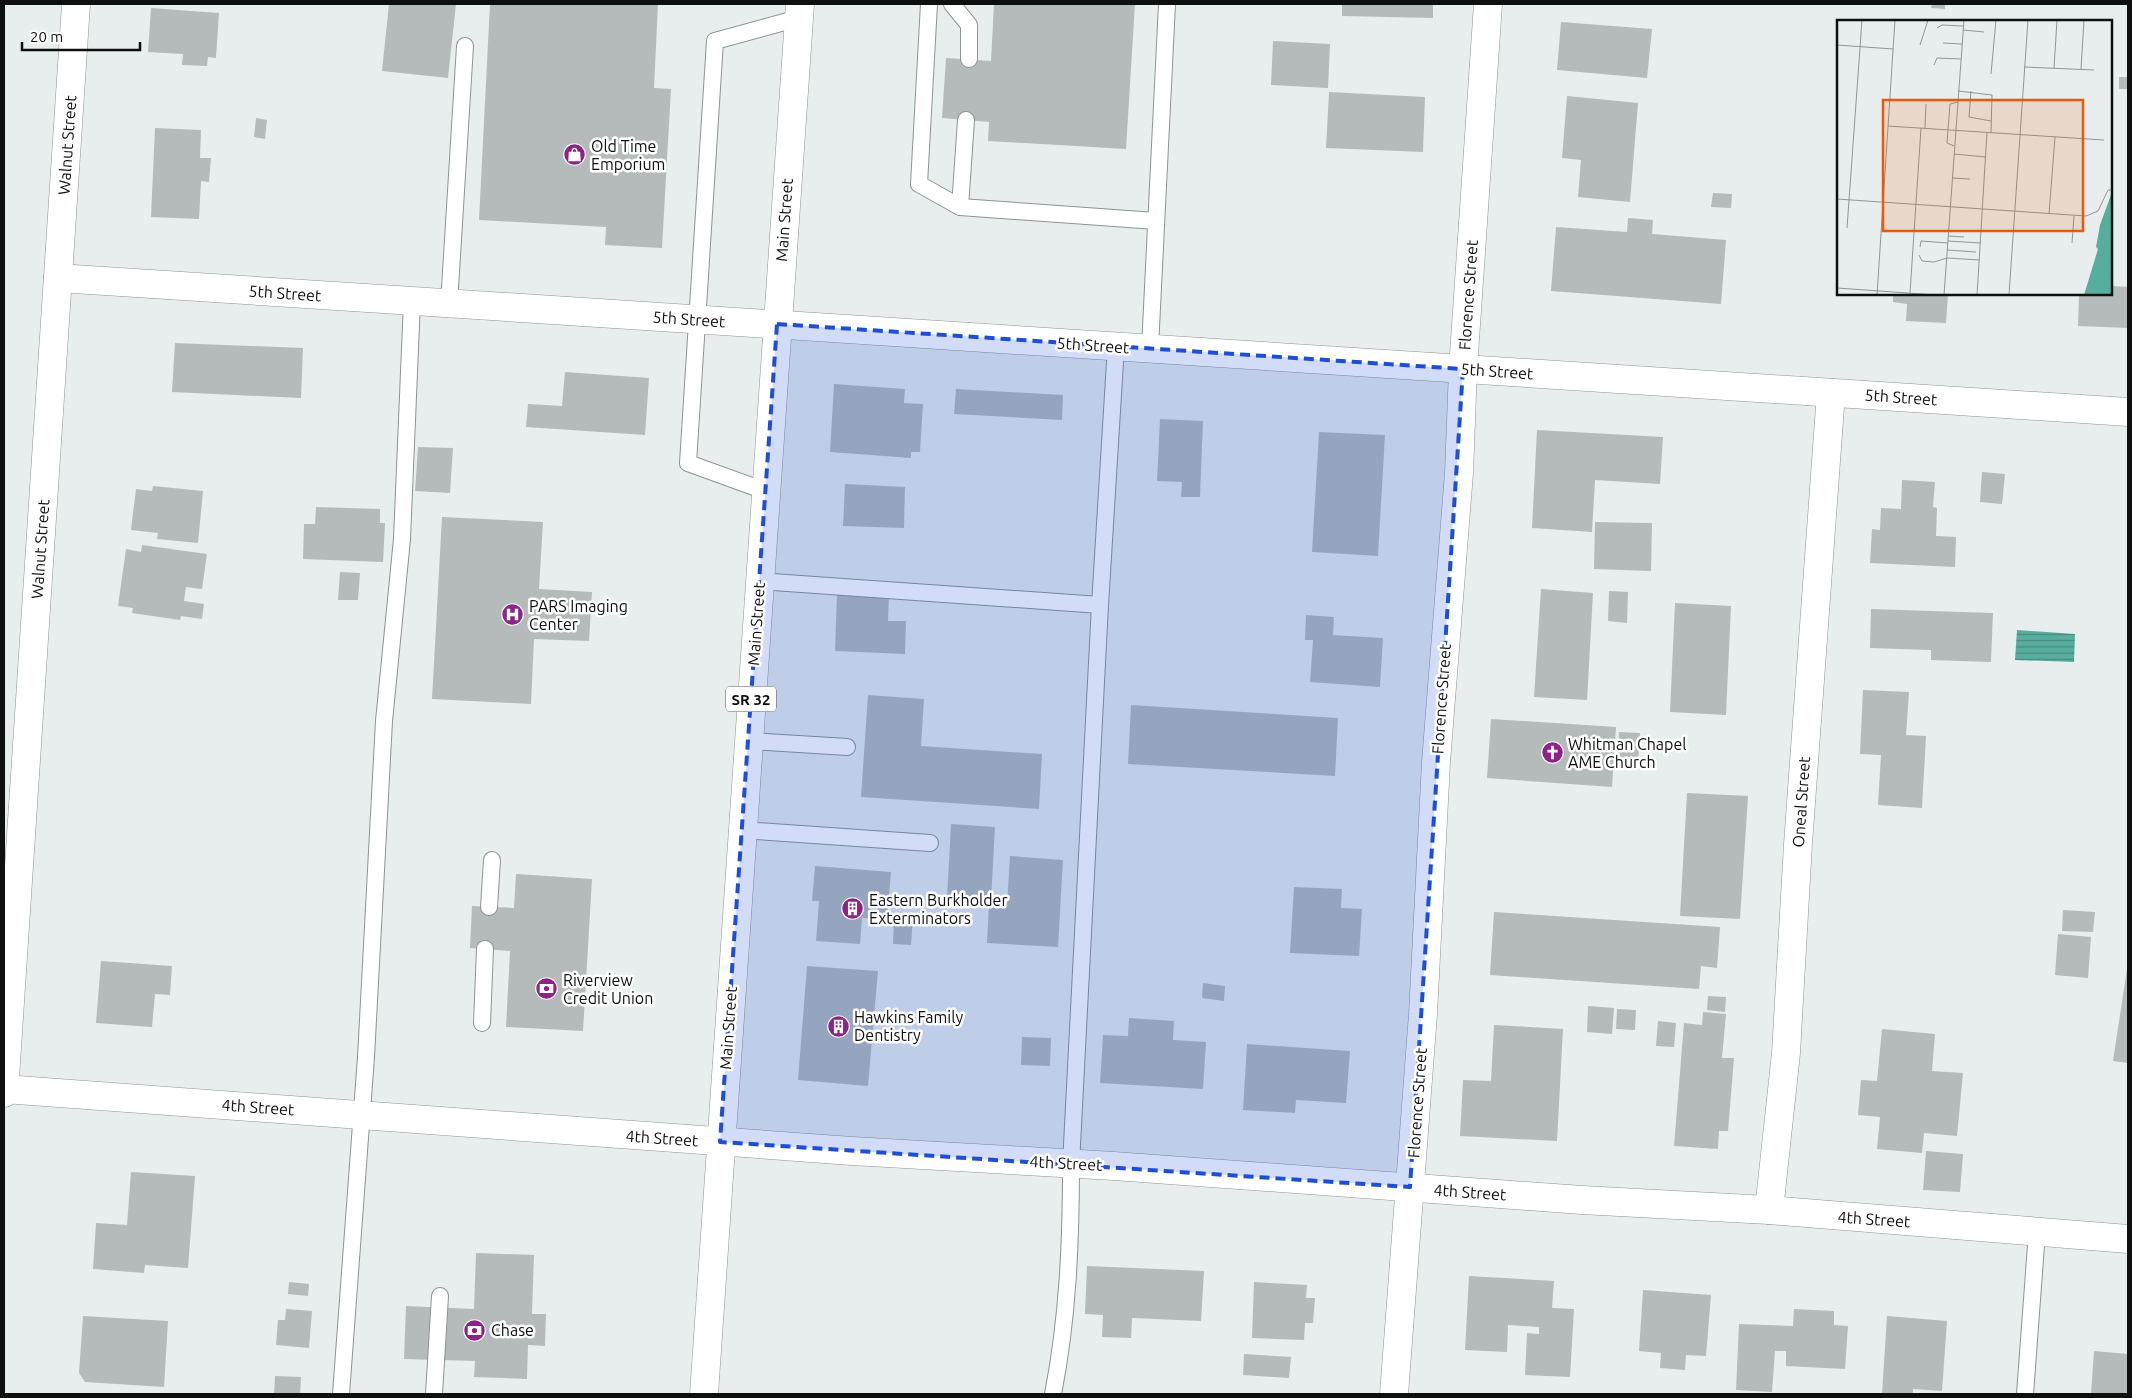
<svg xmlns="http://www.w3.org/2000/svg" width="2132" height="1398" font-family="Ubuntu,sans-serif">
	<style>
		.water { fill: url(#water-rules) }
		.building { fill: #b5bbba }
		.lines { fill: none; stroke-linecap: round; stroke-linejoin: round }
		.lane-casing { stroke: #8e9492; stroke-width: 18 }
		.street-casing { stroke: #8e9492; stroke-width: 29 }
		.primary-casing { stroke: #8e9492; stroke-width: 29 }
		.lane { stroke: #fff; stroke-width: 16 }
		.street { stroke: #fff; stroke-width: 28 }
		.primary { stroke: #fff; stroke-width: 28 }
		.marked { fill: #1d4ed8; fill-opacity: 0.2; stroke: #1d4ed8; stroke-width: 4; stroke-dasharray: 10 6; stroke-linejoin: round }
		.labels { text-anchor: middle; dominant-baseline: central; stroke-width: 5; stroke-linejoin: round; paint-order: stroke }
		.shield { fill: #fff; stroke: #565857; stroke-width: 1 }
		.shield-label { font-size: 15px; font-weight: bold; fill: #0e100f }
		.street-label { font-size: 16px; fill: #0e100f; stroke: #fff }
		.poi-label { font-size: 16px; fill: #0e100f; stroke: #fff; text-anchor: start }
		.inset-road { fill: none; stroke: #919594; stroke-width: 1 }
		.view { fill: #e8590c; fill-opacity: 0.15; stroke: #e8590c; stroke-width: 2.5 }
		.inset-edge { fill: none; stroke: #0e100f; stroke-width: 2.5 }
	</style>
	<defs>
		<pattern id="water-rules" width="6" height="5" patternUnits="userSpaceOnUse" patternTransform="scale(1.25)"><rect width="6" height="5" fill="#58ae9e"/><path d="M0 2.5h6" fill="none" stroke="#478c7f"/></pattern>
	</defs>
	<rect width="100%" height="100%" fill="#e8eeed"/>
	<!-- water -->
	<path class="water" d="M2017,630L2075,634L2074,662L2015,660Z"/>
	<!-- building -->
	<g class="building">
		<path d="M389,4H456L448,78L382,71Z"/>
		<path d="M490,4H658L654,88L671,89L662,248L605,245L606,227L479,220Z"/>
		<path d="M994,4H1135L1126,149L988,141L989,122L942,118L946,58L991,61Z"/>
		<path d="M1342,4H1433V18L1342,16Z"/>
		<path d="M1932,4H1945V9L1931,8Z"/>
		<path d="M151,8L219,13L216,58L208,57L207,66L182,65L183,54L148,52Z"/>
		<path d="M1561,22L1652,29L1647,78L1557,70Z"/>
		<path d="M1273,41L1330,44L1328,88L1271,85Z"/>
		<rect x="2119" y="77" width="9" height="12"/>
		<path d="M1329,92L1425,97L1423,152L1326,148Z"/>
		<path d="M1567,96L1638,103L1630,202L1578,197L1581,160L1562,158Z"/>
		<path d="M256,118L267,120L265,139L254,137Z"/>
		<path d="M155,128L201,130L200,158H211L209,182L201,181L199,219L151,217Z"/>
		<path d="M1713,193L1732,194L1731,208L1711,207Z"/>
		<path d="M1628,218L1653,220L1652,234L1726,240L1721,304L1551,291L1556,227L1627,232Z"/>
		<path d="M2111,286L2128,287V328L2078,326L2079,294H2111Z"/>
		<path d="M1893,294H1948L1946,323L1906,321L1907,304L1893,302Z"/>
		<path d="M175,343L303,348L301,398L172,392Z"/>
		<path d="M565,372L649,378L645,435L526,427L528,404L562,406Z"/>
		<path d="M834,384L905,389L904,403L923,404L920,452H911V458L830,452Z"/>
		<path d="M956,389L1063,395L1062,420L954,414Z"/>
		<path d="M1160,419L1203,421L1200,497H1181L1182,482L1157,481Z"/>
		<path d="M1537,430L1663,437L1660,484L1595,480L1592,532L1532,528Z"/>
		<path d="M1319,432L1385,435L1378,556L1312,552Z"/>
		<path d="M418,447L453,448L450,493L415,491Z"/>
		<path d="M1982,472L2005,474L2002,504L1980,502Z"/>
		<path d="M1902,480L1935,482L1933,507L1937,508L1936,536L1956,537L1955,567L1870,563L1872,529L1880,530L1881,508L1901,509Z"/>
		<path d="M845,484L905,487L904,528L843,526Z"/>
		<path d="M153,486L203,491L198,543L157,539L158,533L131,530L136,489L152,491Z"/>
		<path d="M316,507L380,509V523H385L383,562L303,559L304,524H315Z"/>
		<path d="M442,517L543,522L539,589L592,592L589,641L534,639L531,704L432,699Z"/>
		<path d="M1595,522L1652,523L1651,571L1594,569Z"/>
		<path d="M142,545L207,554L202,589L186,587L184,601L204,604L202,619L181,616L180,620L132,613L133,608L118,606L126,549L141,552Z"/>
		<path d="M340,572L360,573L358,600H338Z"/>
		<path d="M1541,589L1593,593L1587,700L1534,697Z"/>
		<path d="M1609,591L1628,592L1627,623L1608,621Z"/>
		<path d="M837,593L889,595L888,621H906L905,654L835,651Z"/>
		<path d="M1675,603L1731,606L1726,715L1670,712Z"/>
		<path d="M1871,609L1993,613L1991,662L1931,660V650L1870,648Z"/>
		<path d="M1306,615L1334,617L1333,635L1383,638L1380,687L1310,682L1313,640H1305Z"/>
		<path d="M1863,690L1909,692L1906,735L1926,736L1922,808L1878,805L1881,755L1860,754Z"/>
		<path d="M868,695L924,699L921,746L1042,754L1039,809L861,797Z"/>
		<path d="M1131,705L1338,718L1335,776L1128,764Z"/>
		<path d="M1491,719L1616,727L1612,787L1487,778Z"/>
		<path d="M1619,732L1640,733L1638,765L1617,764Z"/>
		<path d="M1687,793L1748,796L1740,919L1680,916Z"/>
		<path d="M951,824L995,827L991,901L947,898Z"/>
		<path d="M1010,856L1063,860L1058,947L987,943L989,904L1007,905Z"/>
		<path d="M815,866L891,872L887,919L862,918L860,944L816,941L819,901H812Z"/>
		<path d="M516,874L592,879L583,1031L506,1027L510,951L470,948L472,906L514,908Z"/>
		<path d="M1294,887L1342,889L1341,908L1362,909L1359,956L1290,953Z"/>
		<path d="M2063,910L2095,912L2093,932L2062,931Z"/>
		<path d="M1494,912L1720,927L1717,968L1701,966L1699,989L1490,975Z"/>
		<path d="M894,916L913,917L911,945L893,944Z"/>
		<path d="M2058,934L2091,937L2088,978L2055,975Z"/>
		<path d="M101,961L172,966L170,995L155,994L152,1027L96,1023Z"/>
		<path d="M807,966L878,971L868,1086L798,1080Z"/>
		<path d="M2127,969H2128V1063L2113,1061Z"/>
		<path d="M1203,983L1225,986L1224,1001L1202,998Z"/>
		<path d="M1708,996L1726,997L1725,1012L1707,1010Z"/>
		<path d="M1588,1006L1614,1008L1612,1034L1587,1032Z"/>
		<path d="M1617,1009L1636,1010L1635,1030L1616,1029Z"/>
		<path d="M1703,1012L1726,1014L1722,1058H1734L1728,1131H1719L1718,1149L1674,1146L1684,1023L1702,1025Z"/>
		<path d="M1129,1018L1174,1021L1173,1040L1206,1042L1203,1089L1100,1083L1103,1035L1128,1036Z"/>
		<path d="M1658,1021L1676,1023L1674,1047L1656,1046Z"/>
		<path d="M1494,1025L1563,1029L1557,1141L1460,1136L1463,1080L1491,1081Z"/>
		<path d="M1882,1029L1935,1034L1932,1071L1963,1073L1957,1136L1924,1133L1922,1153L1877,1149L1880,1117L1858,1115L1861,1080L1877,1081Z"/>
		<path d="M1022,1037L1051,1038L1050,1066L1021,1065Z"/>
		<path d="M1247,1044L1350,1051L1346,1103L1296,1100L1295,1113L1243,1110Z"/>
		<path d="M1926,1151L1963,1154L1960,1192L1923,1190Z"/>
		<path d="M131,1172L195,1176L188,1268L145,1265L144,1273L93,1269L96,1223L127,1225Z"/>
		<path d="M476,1253L534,1255L532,1314H546L545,1346L528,1345L527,1379L474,1377L475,1361L404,1359L406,1306L474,1309Z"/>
		<path d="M1087,1266L1204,1271L1201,1321L1132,1318L1131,1338L1102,1337L1103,1315L1085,1314Z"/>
		<path d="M1469,1276L1554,1281L1552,1308L1574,1309L1570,1377L1525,1375L1527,1333L1539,1334V1327L1508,1325L1507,1352L1465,1350Z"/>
		<path d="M289,1282L309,1284L308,1296L288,1294Z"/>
		<path d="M1254,1282L1307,1285L1306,1298H1315L1313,1323H1305L1304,1340L1252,1338Z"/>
		<path d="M1643,1290L1711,1295L1706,1356L1686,1355L1685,1370L1660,1368L1661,1353L1639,1351Z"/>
		<path d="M286,1309L312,1311L309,1348L276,1345L278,1320H285Z"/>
		<path d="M1794,1309L1834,1311V1325L1848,1326L1845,1369L1786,1366V1351H1775L1772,1392L1736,1390L1739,1324L1793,1326Z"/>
		<path d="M83,1316L168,1321L164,1387L85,1382L79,1373Z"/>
		<path d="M1887,1316L1947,1321L1942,1391L1913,1389V1394H1882Z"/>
		<path d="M2094,1351L2128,1354V1394H2091Z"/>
		<path d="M1244,1354L1291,1357L1289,1378L1243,1375Z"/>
		<path d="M275,1376L301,1377L300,1394H274Z"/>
	</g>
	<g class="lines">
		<defs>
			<g id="lane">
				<path d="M929,4L919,184L960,207L1156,221"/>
				<path d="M952,4L969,25V59"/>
				<path d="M960,207L966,120"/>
				<path d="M449,304L465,46"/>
				<path d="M1150,348L1167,4"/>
				<path d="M765,491L688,463L715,41L799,18"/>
				<path d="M759,581L1100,605"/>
				<path d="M748,741L847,747"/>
				<path d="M742,830L930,843"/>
				<path d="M489,907L492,860"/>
				<path d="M482,1023L485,949"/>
				<path d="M341,1394L366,1057L384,721L402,539L412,301"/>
				<path d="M434,1394L440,1296"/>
				<path d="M1053,1394C1068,1318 1071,1241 1071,1164L1100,605L1116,346"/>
				<path d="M2025,1394L2037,1232"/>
			</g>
			<g id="street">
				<path d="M58,278L2128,412"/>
				<path d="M4,1089L852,1151L1114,1166L1582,1200L1769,1210L2128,1239"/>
				<path d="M4,1093L76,4"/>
				<path d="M1769,1210L1786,1053L1798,844L1831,393"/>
				<path d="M1394,1394L1423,1014L1436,762L1459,473L1463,369L1488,4"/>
			</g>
			<path id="primary" d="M704,1394L800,4"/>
		</defs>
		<!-- lane casing -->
		<use href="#lane" class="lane-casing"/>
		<!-- street casing -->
		<use href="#street" class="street-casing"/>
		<!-- primary casing -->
		<use href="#primary" class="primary-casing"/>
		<!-- lane -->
		<use href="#lane" class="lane"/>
		<!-- street -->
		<use href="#street" class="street"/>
		<!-- primary -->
		<use href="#primary" class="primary"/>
	</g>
	<!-- marked area -->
	<path class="marked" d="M777,324L1463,369L1410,1187L720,1142Z"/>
	<!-- icons -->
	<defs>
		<symbol id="shop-disc" viewBox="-11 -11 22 22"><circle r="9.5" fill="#8d2387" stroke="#fff"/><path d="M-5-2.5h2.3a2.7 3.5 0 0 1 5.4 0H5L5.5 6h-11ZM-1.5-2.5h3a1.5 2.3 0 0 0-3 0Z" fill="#fff"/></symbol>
		<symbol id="hospital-disc" viewBox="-11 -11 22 22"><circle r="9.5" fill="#8d2387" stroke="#fff"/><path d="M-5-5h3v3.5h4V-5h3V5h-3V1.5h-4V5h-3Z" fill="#fff"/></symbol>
		<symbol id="church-disc" viewBox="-11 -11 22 22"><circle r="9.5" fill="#8d2387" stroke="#fff"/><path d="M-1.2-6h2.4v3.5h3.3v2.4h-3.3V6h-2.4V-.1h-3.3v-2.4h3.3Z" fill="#fff"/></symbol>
		<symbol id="building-disc" viewBox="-11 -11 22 22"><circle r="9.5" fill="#8d2387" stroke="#fff"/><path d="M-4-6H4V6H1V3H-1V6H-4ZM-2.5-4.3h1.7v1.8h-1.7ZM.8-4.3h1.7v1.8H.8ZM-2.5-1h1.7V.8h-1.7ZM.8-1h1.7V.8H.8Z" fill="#fff"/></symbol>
		<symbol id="bank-disc" viewBox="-11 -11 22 22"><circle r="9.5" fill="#8d2387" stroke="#fff"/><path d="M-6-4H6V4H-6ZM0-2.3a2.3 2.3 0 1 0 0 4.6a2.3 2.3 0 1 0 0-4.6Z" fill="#fff"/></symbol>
	</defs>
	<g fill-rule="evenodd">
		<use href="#shop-disc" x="562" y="142" width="25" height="25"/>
		<use href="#hospital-disc" x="500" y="602" width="25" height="25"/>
		<use href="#church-disc" x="1540" y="740" width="25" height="25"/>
		<use href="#building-disc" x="840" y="896" width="25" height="25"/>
		<use href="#bank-disc" x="534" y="976" width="25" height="25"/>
		<use href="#building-disc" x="826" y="1014" width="25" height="25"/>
		<use href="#bank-disc" x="462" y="1318" width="25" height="25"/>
	</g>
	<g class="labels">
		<!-- shield labels -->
		<rect class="shield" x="726" y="686.5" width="50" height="25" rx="4"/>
		<g class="shield-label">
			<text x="751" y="699">SR 32</text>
		</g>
		<!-- street labels -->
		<g class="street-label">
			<text transform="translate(67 145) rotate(-86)">Walnut Street</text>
			<text transform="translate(784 220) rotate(-86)">Main Street</text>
			<text transform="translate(285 293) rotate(4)">5th Street</text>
			<text transform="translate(1468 295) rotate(-86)">Florence Street</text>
			<text transform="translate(689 319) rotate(4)">5th Street</text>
			<text transform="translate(1093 345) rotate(4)">5th Street</text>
			<text transform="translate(1497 371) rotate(4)">5th Street</text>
			<text transform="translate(1901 397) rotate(4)">5th Street</text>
			<text transform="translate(40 549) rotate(-86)">Walnut Street</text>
			<text transform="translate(756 624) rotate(-86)">Main Street</text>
			<text transform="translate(1441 699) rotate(-86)">Florence Street</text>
			<text transform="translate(1801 802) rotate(-86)">Oneal Street</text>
			<text transform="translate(728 1028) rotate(-86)">Main Street</text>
			<text transform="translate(1417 1103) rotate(-86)">Florence Street</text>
			<text transform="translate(258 1107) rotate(4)">4th Street</text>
			<text transform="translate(662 1138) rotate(4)">4th Street</text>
			<text transform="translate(1066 1163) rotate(3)">4th Street</text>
			<text transform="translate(1470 1192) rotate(4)">4th Street</text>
			<text transform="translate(1874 1219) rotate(4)">4th Street</text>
		</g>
		<!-- poi labels -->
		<g class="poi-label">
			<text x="591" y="146">Old Time<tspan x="591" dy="18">Emporium</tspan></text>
			<text x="529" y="606">PARS Imaging<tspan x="529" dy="18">Center</tspan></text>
			<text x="1568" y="744">Whitman Chapel<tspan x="1568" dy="18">AME Church</tspan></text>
			<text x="869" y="900">Eastern Burkholder<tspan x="869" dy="18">Exterminators</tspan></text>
			<text x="563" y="980">Riverview<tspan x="563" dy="18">Credit Union</tspan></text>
			<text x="854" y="1017">Hawkins Family<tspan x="854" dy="18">Dentistry</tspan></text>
			<text x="491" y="1330">Chase</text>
		</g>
	</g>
	<!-- overview -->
	<g transform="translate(1837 20)">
		<rect width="275" height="275" fill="#e8eeed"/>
		<path d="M275,172V275H247L261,229L259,227L263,205Z" fill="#58ae9e"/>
		<path class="inset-road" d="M100,8L105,5L126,6M126,10L147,12M106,23L125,24M0,25L56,29M83,25L91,0M97,45L100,38L124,39M187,47L257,50M217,48L220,0M244,49L247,0M154,54L159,0M121,71L155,75L154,113M134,71L132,97L154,101M51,106L267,120M88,108L89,84M117,126L110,123L113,84L121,82M117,134L149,137M115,158L133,159M0,179L249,196L261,191L271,170H275M212,194L218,117M10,208L25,0M111,216L127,217M111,221L144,223M235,223L237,196M83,227L84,221L111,223M110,230L139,232M82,235L85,241L97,242L110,238L143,240M0,268L99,275M73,273L84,108M40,275L58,0M107,275L127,0M140,275L150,112M172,275L191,0"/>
		<path class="view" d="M46,80H246V211H46Z"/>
		<rect width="275" height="275" class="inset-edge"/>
	</g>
	<!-- border -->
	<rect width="2132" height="1398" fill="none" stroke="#0e100f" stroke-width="10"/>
	<!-- scale -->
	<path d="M22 42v8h118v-8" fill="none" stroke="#0e100f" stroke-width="2.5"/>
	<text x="30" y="42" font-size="15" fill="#0e100f" stroke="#ffffff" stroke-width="4" paint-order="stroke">20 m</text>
</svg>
